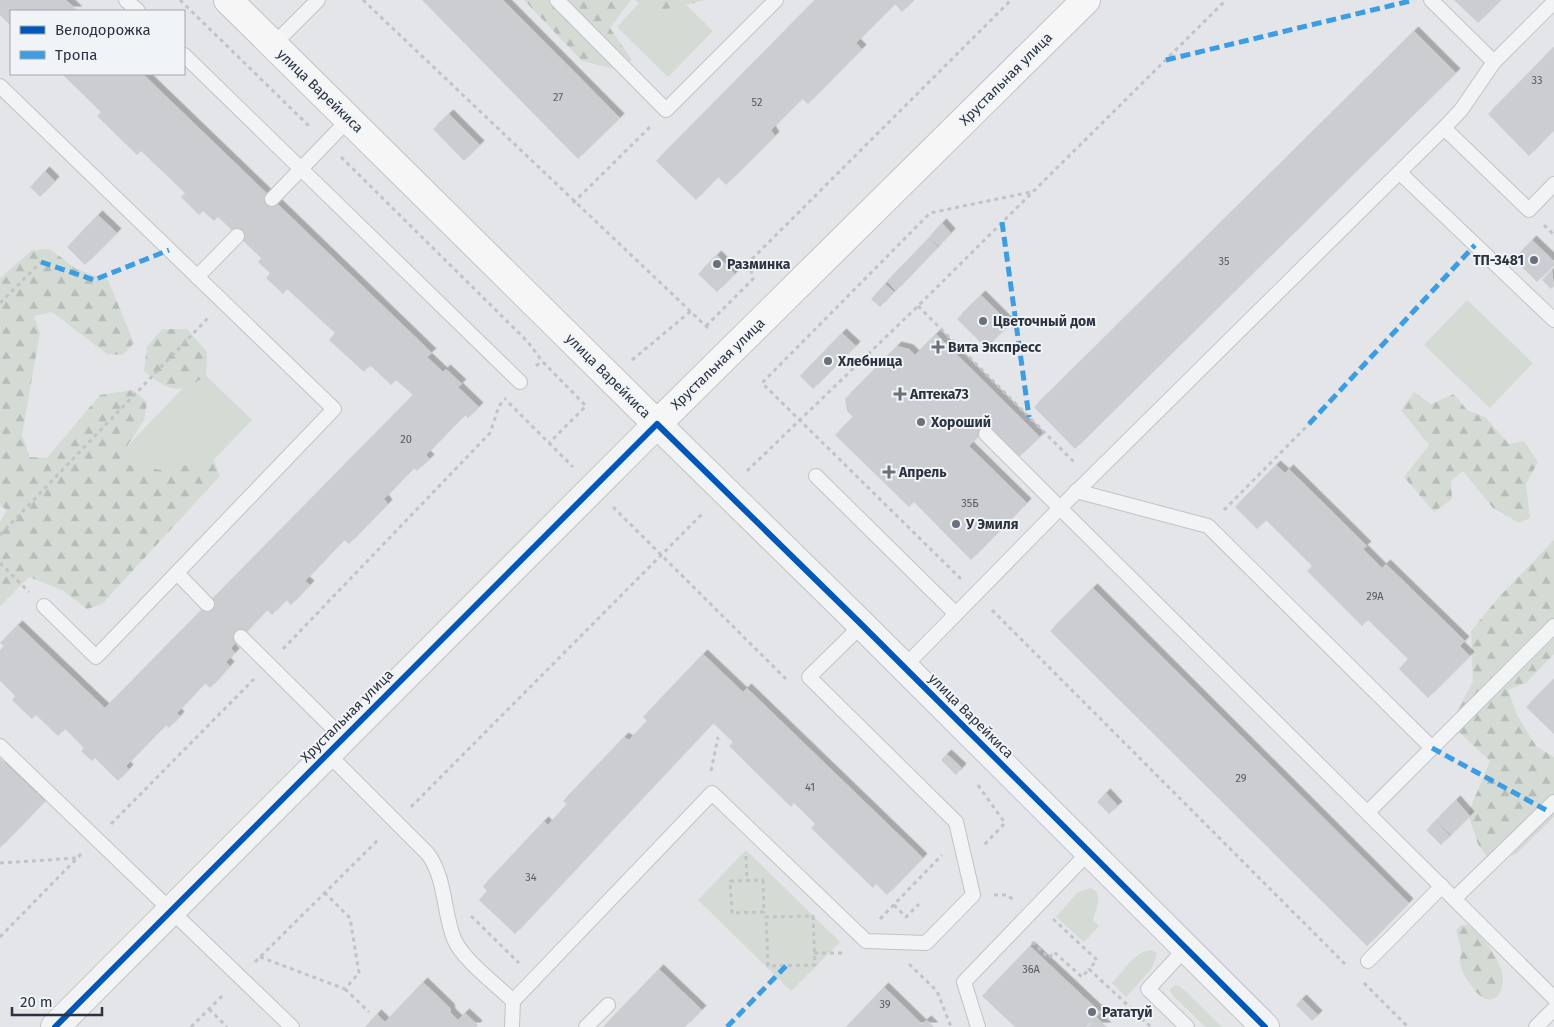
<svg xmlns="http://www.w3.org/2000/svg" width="1554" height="1027" font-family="'Fira Sans',sans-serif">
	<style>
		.green { fill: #d4dbd4 }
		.forest { fill: url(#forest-firs) }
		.building { fill: #cbcdd0; filter: url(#shadow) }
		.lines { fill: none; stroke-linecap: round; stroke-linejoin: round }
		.service-casing { stroke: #c1c3c6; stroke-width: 16 }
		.tertiary-casing { stroke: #c1c3c6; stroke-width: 30 }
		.secondary-casing { stroke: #c1c3c6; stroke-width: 30 }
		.path { stroke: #c2c3c8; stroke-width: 3; stroke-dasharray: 4 4; stroke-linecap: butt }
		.service { stroke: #f2f3f5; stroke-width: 14 }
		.tertiary { stroke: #f2f3f5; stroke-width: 28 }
		.secondary { stroke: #f6f6f7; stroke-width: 28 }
		.quiet { stroke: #3d9de3; stroke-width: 5; stroke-dasharray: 10 5; stroke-linecap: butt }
		.cycleway-casing { stroke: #f1f4f7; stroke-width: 9 }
		.cycleway { stroke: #0057b8; stroke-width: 6 }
		.poi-dot { fill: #6b717b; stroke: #f1f4f7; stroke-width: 2 }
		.labels { text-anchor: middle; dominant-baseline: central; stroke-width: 4; stroke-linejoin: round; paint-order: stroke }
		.number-label { font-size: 11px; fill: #545a65 }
		.street-label { font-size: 14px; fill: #2b3240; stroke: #f1f4f7 }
		.poi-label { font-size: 14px; font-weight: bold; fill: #2b3240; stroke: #f1f4f7; text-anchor: start }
	</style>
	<defs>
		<pattern id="forest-firs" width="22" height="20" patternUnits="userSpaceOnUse" patternTransform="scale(1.25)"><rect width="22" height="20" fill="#d4dbd4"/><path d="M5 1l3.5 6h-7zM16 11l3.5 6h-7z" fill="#b6bcb7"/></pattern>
		<filter id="shadow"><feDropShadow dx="4.5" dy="-4.5" stdDeviation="0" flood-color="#0004"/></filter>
	</defs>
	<rect width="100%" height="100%" fill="#e3e5e8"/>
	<!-- green -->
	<g class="green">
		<path d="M642,0H681L713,31L668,77L617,27Z"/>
		<path d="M1467,300L1533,363L1490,408L1424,345Z"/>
		<path d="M200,370L252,420L171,504L119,455Z"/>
		<path d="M746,850L840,942L791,991L698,900Z"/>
		<path d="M1090,888C1105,892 1096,910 1093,920L1099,926L1084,942L1056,917L1078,892Z"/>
		<path d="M1151,950L1157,953L1152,968L1126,997L1112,983C1123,972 1135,951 1151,950Z"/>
		<path d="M1175,985L1181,987L1222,1027H1206L1172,995L1170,990Z"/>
	</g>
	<!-- forest -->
	<g class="forest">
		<path d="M524,0H631L610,28L632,60L615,69L582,61Z"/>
		<path d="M634,0H706L658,11Z"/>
		<path d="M50,249L76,269L108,280L134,343L123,355L107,354L52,312L34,316L40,333L22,435L30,457L47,458L100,395L133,390L147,402L144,420L126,448L129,465L162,470L214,460L220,476L102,604L87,609L62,590L29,577L0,606V522L7,510L0,505V278L32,250Z"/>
		<path d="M162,329H187L207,352L206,376C177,395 171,392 144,371L147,347Z"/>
		<path d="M1414,392L1431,404L1454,394L1467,410L1485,417L1509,444L1524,441L1538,462L1526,484L1530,518L1519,523L1493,508L1463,471L1451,481L1452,499L1434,512L1404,477L1429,445L1401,410Z"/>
		<path d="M1554,540V654L1526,683L1508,690L1517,715L1536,746L1554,757V817L1516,854L1488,858L1478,844L1468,814L1490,761L1450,724L1473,681L1471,631L1498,598Z"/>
		<path d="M1461,925H1468C1484,937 1514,973 1499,994C1484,1014 1463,975 1460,964C1459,959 1462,954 1461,949C1460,942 1457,936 1456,930Z"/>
	</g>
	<!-- building -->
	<g class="building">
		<path d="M0,0H66L78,11H11V26L0,15Z"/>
		<path d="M422,0H503L620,118L578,159Z"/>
		<path d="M815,0H914L902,12L895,4L856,43L862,49L808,104L802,99L771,130L775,136L726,185L718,177L696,200L656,161Z"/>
		<path d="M1454,0H1501L1478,23Z"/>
		<path d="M1414,31L1456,73L1075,449L1034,407Z"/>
		<path d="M1554,47V130L1529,156L1488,114Z"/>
		<path d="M62,74H143L432,353L427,357L443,372L446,369L462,384L458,387L479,407L468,418L465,415L426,455L430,459L417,471L414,468L384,499L388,504L349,544L344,540L305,581L310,585L291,605L286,600L272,615L267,610L231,648L235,653L226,662L230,666L210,688L205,683L177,713L180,716L169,728L166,725L126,766L129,769L118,781L95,758L92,761L81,751L84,748L65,729L58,736L36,715L32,719L12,700L15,696L0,681V650L4,646L0,643L18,625L105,708L413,395L396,380L391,385L370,365L364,372L329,340L335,333L287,289L283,294L266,278L270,273L258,262L261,258L218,217L214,221L203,211L199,215L181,197L185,193L141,151L137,155L97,116L101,112Z"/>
		<path d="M449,114L480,145L464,161L433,129Z"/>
		<path d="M45,171L55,181L40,197L30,187Z"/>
		<path d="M98,215L117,233L85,265L67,247Z"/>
		<path d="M942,223L951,233L939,246L929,237Z"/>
		<path d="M929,238L938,247L896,291L887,281Z"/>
		<path d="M1532,240L1554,261V265L1537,282L1514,259Z"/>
		<path d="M717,255L735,274L717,292L698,274Z"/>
		<path d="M1552,270L1554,286L1551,289L1542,280Z"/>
		<path d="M885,284L894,292L880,307L871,299Z"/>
		<path d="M981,295L1010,324L986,348L957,319Z"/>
		<path d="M842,333L856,346L813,389L800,376Z"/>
		<path d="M936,334L1040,437L1019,457L988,427L969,446L1027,503L971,560L914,502L909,507L835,435L853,417L847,411L845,399L897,346L909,349L915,355Z"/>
		<path d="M1276,465L1285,473L1289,469L1367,546L1363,549L1382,568L1386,564L1465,641L1460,646L1470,656L1428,698L1399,669L1408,659L1368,620L1362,626L1307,571L1312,566L1266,520L1257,529L1235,507Z"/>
		<path d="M1093,588L1409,903L1367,946L1050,631Z"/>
		<path d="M703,654L743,692L747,688L923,858L887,895L876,884L873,888L811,828L815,824L794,803L791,807L729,746L733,742L713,723L515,934L479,900L487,891L483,886L544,821L548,825L567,804L563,801L624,737L629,740L647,721L643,717Z"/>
		<path d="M1554,679V734L1526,707Z"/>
		<path d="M947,754L962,768L956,775L941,760Z"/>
		<path d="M0,758L45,801L0,848Z"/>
		<path d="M1106,793L1118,806L1109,814L1097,802Z"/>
		<path d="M1456,800L1470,816L1451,835L1436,820Z"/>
		<path d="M1436,821L1450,836L1441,845L1426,830Z"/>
		<path d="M1030,946L1100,1012L1086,1027H1015L982,996Z"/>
		<path d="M659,969L702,1010L685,1027H603Z"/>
		<path d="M423,982L450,1008L451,1013L458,1020L465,1013L478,1025L476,1027H365L377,1014L385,1022Z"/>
		<path d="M884,987L922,1024L927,1020L934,1027H846Z"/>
		<path d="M1302,999L1318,1015L1312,1021L1296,1005Z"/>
		<path d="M1096,1017L1107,1027H1087Z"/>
	</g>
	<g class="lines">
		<defs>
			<g id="service">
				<path d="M126,0L138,11"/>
				<path d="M557,0L666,110L776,0"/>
				<path d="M1431,0L1494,62"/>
				<path d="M273,45L318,0"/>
				<path d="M184,55L520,382"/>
				<path d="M0,86L334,409L96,657L44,606"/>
				<path d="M1444,128L1529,210L1554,184"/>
				<path d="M1400,173L1554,320"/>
				<path d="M272,199L349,119"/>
				<path d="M197,277L237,236"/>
				<path d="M986,434L1060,508L1444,128L1461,110L1494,62L1554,2"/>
				<path d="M816,476L956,614"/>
				<path d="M1076,491L1208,526L1432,748"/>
				<path d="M177,573L207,604"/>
				<path d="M241,637L343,738"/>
				<path d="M904,667L1060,508L1554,998"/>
				<path d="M0,746L292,1027"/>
				<path d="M327,753L428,854C446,879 443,911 454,939C463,960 496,984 513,1001"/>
				<path d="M1368,812L1554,626"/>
				<path d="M1455,898L1554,802"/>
				<path d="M1186,948L1148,989L1187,1027"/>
				<path d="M1368,961L1442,886"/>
				<path d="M512,1027L513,1001L712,793L866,941L926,943L973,895L956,822L809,677L862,625"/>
				<path d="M586,1027L608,1005"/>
				<path d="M978,1027L964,982L1089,852"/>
				<path d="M1536,1027L1554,1009"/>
			</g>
			<path id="tertiary" d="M55,1027L657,424L862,625L1265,1027"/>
			<path id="secondary" d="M228,0L657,424L1086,0"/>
		</defs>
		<!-- service casing -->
		<use href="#service" class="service-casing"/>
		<!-- tertiary casing -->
		<use href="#tertiary" class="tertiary-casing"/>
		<!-- secondary casing -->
		<use href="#secondary" class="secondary-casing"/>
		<!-- path -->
		<g class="path">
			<path d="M180,0L310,127"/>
			<path d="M363,0L710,330"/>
			<path d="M341,157L528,342L542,361L586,406L549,443"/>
			<path d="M573,203L652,125"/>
			<path d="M1544,225L1554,235"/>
			<path d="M0,303L41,262"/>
			<path d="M918,306L1075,463"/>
			<path d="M706,326L753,279L749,262L1011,0"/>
			<path d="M632,360L691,311"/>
			<path d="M536,366L542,361"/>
			<path d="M509,403L573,467"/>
			<path d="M747,471L918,306L1226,0"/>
			<path d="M613,507L786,679"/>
			<path d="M1224,510L1309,424"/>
			<path d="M0,535L209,317"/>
			<path d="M0,563L29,592"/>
			<path d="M961,579L762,383L930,213L1031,192"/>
			<path d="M992,610L1346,965"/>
			<path d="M283,649L490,433L499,406L506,398"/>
			<path d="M711,771L718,737"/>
			<path d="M978,785L1005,823L984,845"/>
			<path d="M411,807L704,512"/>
			<path d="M111,824L254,679"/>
			<path d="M746,856L747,881"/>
			<path d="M0,863L77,858"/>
			<path d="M763,880L764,912L732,913L730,881Z"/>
			<path d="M994,895H1008L1013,900"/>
			<path d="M894,905L906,917L919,904"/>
			<path d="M471,916L519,963"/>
			<path d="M813,916L815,965L768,966L766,917Z"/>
			<path d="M880,919L942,855"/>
			<path d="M1053,919L1097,960L1089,969L1151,1027"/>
			<path d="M0,937L82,853"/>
			<path d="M1032,942L1049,958L1054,952L1082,977L1089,969"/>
			<path d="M814,953H845"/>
			<path d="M260,957L345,989L359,973L350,918L325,893"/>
			<path d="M255,962L380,838"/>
			<path d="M909,964L937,991L951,1027"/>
			<path d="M1364,983L1408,1027"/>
			<path d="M345,989L369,1012"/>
			<path d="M209,1009L227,1027"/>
			<path d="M191,1027L224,994"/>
		</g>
		<!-- service -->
		<use href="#service" class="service"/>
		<!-- tertiary -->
		<use href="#tertiary" class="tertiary"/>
		<!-- secondary -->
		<use href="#secondary" class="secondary"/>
		<!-- quiet -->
		<g class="quiet">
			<path d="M1166,60L1414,0"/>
			<path d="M1002,222L1029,417"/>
			<path d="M41,262L94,280L169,250"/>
			<path d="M1309,424L1475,245"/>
			<path d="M1432,748L1546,810"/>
			<path d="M727,1027L786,966"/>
		</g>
		<defs>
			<path id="cycleway" d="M55,1027L657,424L862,625L1265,1027"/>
		</defs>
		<!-- cycleway casing -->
		<use href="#cycleway" class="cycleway-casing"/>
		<!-- cycleway -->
		<use href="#cycleway" class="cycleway"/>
	</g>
	<!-- markers -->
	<g class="poi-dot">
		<circle cx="1534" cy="260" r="5"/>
		<circle cx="717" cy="264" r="5"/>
		<circle cx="983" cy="321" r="5"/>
		<path d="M935.5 339.5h5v5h5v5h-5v5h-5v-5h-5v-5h5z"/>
		<circle cx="828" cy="361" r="5"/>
		<path d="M897.5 386.5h5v5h5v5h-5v5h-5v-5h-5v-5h5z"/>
		<circle cx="921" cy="422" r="5"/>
		<path d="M886.5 464.5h5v5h5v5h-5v5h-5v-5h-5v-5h5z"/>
		<circle cx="956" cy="524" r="5"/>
		<circle cx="1092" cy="1012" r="5"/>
	</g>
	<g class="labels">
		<!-- number labels -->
		<g class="number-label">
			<text x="1537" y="80">33</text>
			<text x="558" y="97">27</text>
			<text x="757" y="102">52</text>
			<text x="1224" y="261">35</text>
			<text x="406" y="439">20</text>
			<text x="970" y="503">35Б</text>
			<text x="1375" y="596">29А</text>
			<text x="1241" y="778">29</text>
			<text x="810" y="787">41</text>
			<text x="531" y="877">34</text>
			<text x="1031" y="969">36А</text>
			<text x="885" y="1004">39</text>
		</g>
		<!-- street labels -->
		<g class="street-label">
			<text transform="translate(1006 79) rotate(-45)">Хрустальная улица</text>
			<text transform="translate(320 91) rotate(44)">улица Варейкиса</text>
			<text transform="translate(718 364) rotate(-44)">Хрустальная улица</text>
			<text transform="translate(608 376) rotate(45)">улица Варейкиса</text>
			<text transform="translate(347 716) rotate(-45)">Хрустальная улица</text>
			<text transform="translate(971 716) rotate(45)">улица Варейкиса</text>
		</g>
		<!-- poi labels -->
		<g class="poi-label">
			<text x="1524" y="260" text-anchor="end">ТП-3481</text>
			<text x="727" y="264">Разминка</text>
			<text x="993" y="321">Цветочный дом</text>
			<text x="948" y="347">Вита Экспресс</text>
			<text x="838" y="361">Хлебница</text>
			<text x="910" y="394">Аптека73</text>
			<text x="931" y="422">Хороший</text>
			<text x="899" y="472">Апрель</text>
			<text x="966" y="524">У Эмиля</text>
			<text x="1102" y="1012">Рататуй</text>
		</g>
	</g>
	<!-- legend -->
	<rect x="10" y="10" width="175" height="65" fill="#f1f4f7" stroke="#a2a6ae"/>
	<rect x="20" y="26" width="25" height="8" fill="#0057b8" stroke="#a2a6ae"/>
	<text x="55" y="35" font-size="15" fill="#2b3240">Велодорожка</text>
	<rect x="20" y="51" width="25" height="8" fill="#3d9de3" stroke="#a2a6ae"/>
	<text x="55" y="60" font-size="15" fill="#2b3240">Тропа</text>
	<!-- scale -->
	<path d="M12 1007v8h90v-8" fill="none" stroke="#2b3240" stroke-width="2.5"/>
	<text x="20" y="1007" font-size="15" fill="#2b3240" stroke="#f1f4f7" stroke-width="4" paint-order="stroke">20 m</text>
</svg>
